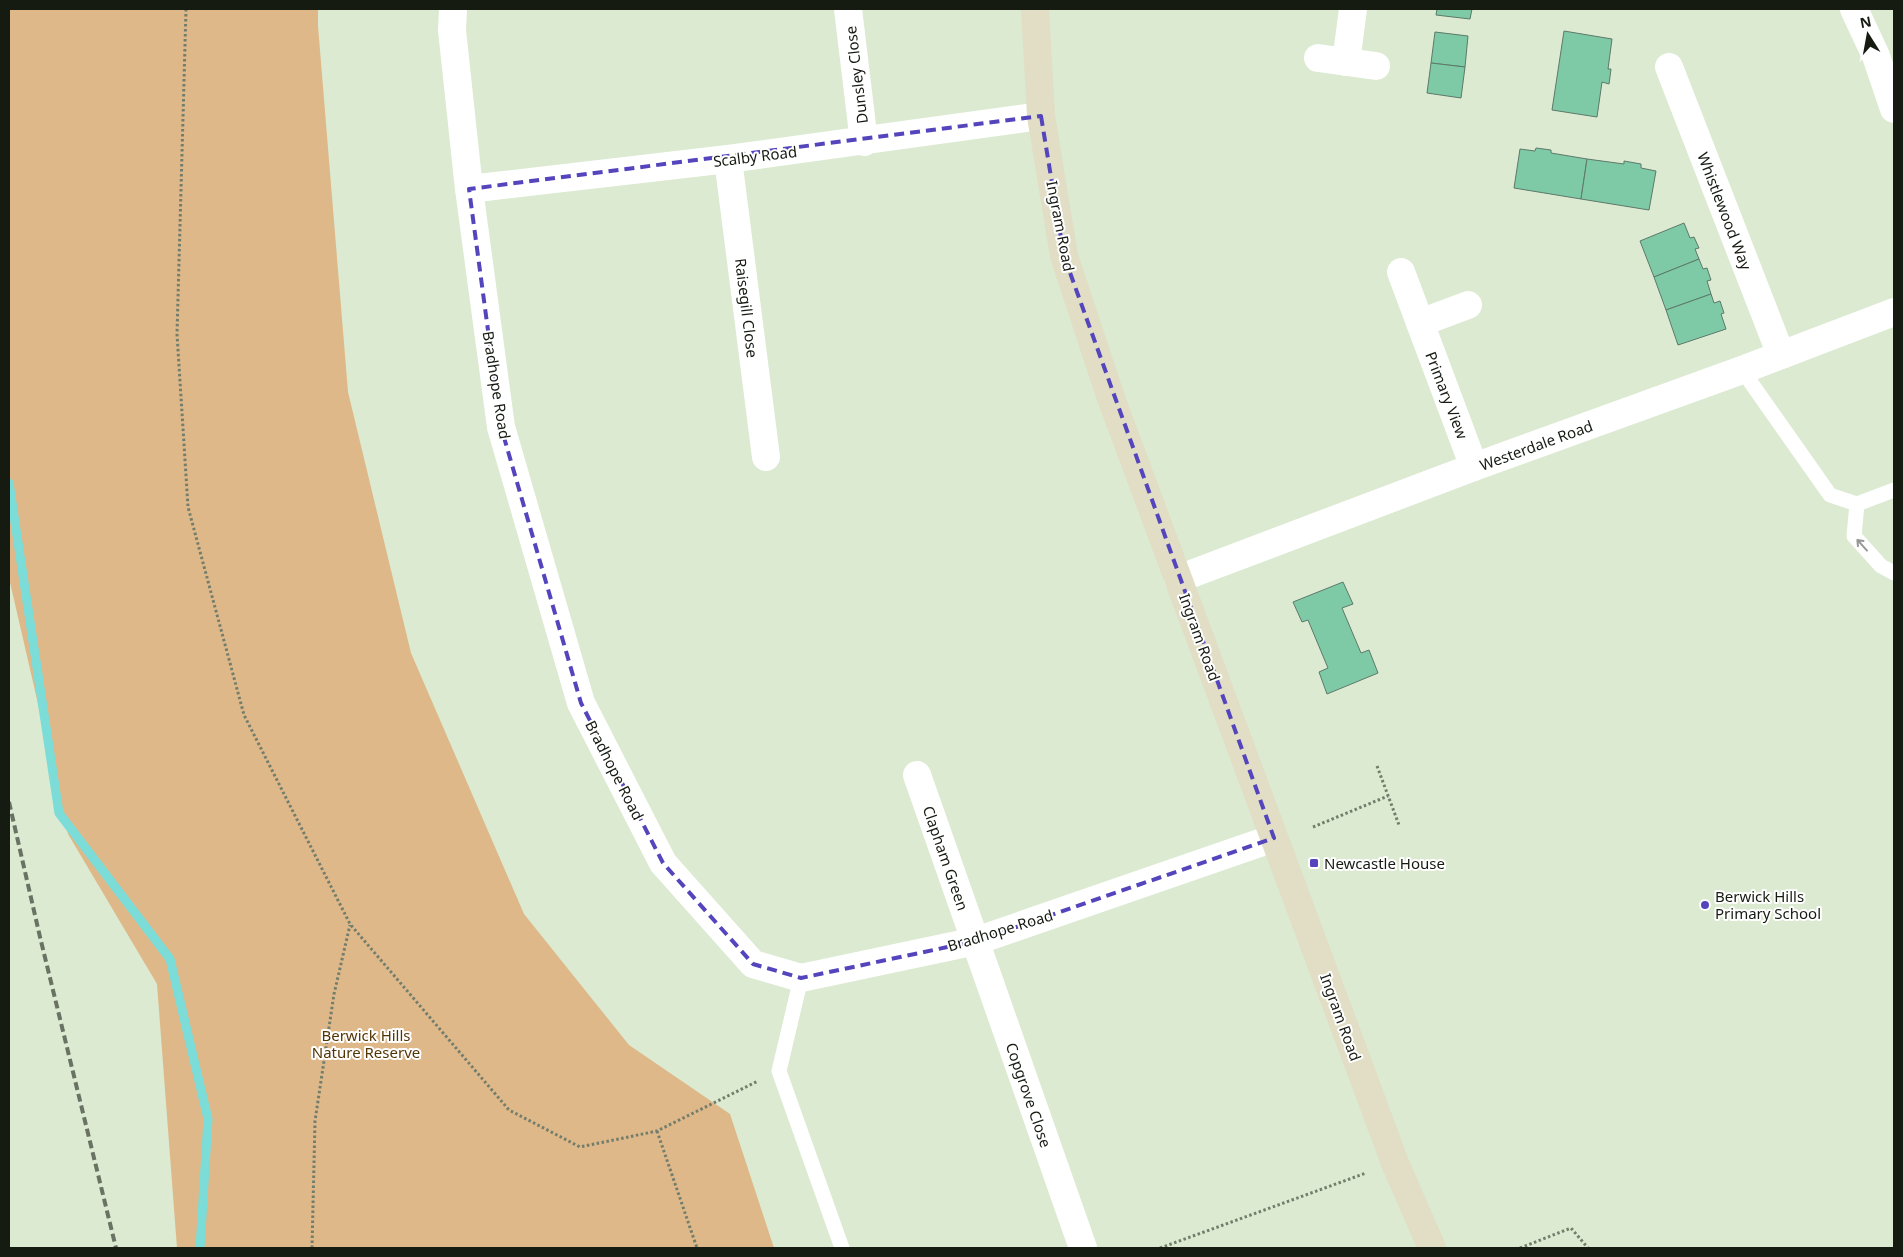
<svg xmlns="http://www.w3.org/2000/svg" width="1903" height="1257" font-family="'Noto Sans',sans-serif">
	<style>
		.green { fill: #deb889 }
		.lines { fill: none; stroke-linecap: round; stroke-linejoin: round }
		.stream { stroke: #7bdcd8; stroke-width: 9 }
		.building { fill: #7fcaa6; stroke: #5d796a }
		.path { stroke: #737d6c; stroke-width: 3; stroke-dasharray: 2.5 2.5; stroke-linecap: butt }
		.lane { stroke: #fff; stroke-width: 15 }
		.street { stroke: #fff; stroke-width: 28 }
		.secondary { stroke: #e1dec5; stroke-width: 28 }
		.rail { stroke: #6a7363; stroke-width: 4; stroke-dasharray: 8 4; stroke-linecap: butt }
		.oneway { stroke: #969894 }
		.marked { fill: none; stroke: #5445bd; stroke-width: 4; stroke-dasharray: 10 6; stroke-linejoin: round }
		.poi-dot { fill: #5445bd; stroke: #fff; stroke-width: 2 }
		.labels { text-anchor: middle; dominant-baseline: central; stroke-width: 4; stroke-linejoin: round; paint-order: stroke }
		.street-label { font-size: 15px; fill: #161b12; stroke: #fff }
		.poi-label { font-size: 15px; fill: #161b12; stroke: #fff; text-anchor: start }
		.park-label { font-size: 15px; fill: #543605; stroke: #fff }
	</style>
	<rect width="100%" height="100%" fill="#dbead0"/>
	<!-- green -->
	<path class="green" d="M9,9H318V26L348,392L411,653L524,914L629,1045L730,1114L774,1248H177L157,984L68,834L9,578Z"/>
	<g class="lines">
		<!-- stream -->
		<path class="stream" d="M9,483L59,813L170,959L208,1119L200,1248"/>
	</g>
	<!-- building -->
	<g class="building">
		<path d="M1437,9H1472L1470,19L1436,15Z"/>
		<path d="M1564,31L1612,39L1608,69H1611L1609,84L1602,82L1597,117L1552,110Z"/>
		<path d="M1435,32L1468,36L1465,67L1431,63Z"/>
		<path d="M1431,63L1465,67L1461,98L1427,93Z"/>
		<path d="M1536,148L1551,150V153L1587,159L1581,199L1514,188L1520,149L1535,151Z"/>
		<path d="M1587,159L1624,164V161L1641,164V168L1656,171L1649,210L1581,199Z"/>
		<path d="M1684,223L1690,238L1694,237L1699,248L1695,249L1699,259L1654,277L1640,241Z"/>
		<path d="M1699,259L1703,269L1707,268L1711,280L1707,281L1711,294L1666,310L1654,277Z"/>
		<path d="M1711,294L1714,303L1720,301L1724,313L1721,314L1726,329L1678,345L1666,310Z"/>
		<path d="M1343,582L1353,604L1342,608L1361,653L1369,650L1378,673L1327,694L1319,672L1328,668L1308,620L1302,622L1293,602Z"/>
	</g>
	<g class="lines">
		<!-- path -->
		<g class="path">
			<path d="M186,9L177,334L188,507L244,715L350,924L509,1110L580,1147L657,1131L758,1081"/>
			<path d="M1377,766L1399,825"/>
			<path d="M1313,827L1388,796"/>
			<path d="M657,1131L697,1248"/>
			<path d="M312,1248L315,1121L334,994L350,925"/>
			<path d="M1160,1248L1366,1173"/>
			<path d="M1520,1248L1571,1228L1588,1248"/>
		</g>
		<!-- lane -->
		<g class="lane">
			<path d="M1742,370L1830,495L1857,504L1894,490"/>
			<path d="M1857,504L1854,536L1881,566L1894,573"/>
			<path d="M801,978L779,1071L842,1248"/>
		</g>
		<!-- street -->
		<g class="street">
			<path d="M453,9L452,30L469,189L501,427L581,703L663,863L753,964L801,978L976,941L1274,838"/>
			<path d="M848,9L864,142"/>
			<path d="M1854,9L1876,56L1894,109"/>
			<path d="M1318,58L1376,66"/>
			<path d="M1346,62L1353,9"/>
			<path d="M1669,67L1781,355"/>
			<path d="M728,159L766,457"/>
			<path d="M469,189L728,159L1041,116"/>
			<path d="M1401,272L1474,467"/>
			<path d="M1420,323L1468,305"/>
			<path d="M1178,579L1474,467L1742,370L1894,312"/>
			<path d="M917,775L1083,1248"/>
		</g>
		<!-- secondary -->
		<path class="secondary" d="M1035,9L1041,116L1064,256L1111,398L1395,1163L1432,1248"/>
		<!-- rail -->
		<path class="rail" d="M9,802L40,937L116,1248"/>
	</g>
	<!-- one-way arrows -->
	<defs><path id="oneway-shaft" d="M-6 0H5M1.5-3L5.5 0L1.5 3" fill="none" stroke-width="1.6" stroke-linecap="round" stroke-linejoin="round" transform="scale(1.25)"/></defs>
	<use class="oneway" href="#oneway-shaft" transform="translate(1862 545) rotate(-132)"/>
	<!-- marked area -->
	<path class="marked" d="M1041,116L1064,256L1274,838L976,941L801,978L753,964L663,863L581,703L501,427L469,189Z"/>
	<!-- markers -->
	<g class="poi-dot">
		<rect x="1309" y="858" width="10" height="10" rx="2.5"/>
		<circle cx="1705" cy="905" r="5"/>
	</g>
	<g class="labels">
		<!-- street labels -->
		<g class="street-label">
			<text transform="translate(856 75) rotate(-97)">Dunsley Close</text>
			<text transform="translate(755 156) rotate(-7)">Scalby Road</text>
			<text transform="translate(1725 211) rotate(69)">Whistlewood Way</text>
			<text transform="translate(1061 226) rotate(79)">Ingram Road</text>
			<text transform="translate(747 308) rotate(83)">Raisegill Close</text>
			<text transform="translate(497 385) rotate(81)">Bradhope Road</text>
			<text transform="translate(1447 395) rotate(69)">Primary View</text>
			<text transform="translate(1536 445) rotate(-20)">Westerdale Road</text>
			<text transform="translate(1200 637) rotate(70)">Ingram Road</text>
			<text transform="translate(615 770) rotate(63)">Bradhope Road</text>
			<text transform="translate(946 858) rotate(71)">Clapham Green</text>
			<text transform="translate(1000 930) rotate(-17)">Bradhope Road</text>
			<text transform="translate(1341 1017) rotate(70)">Ingram Road</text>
			<text transform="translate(1029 1095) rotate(71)">Copgrove Close</text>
		</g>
		<!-- poi labels -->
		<g class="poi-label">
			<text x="1324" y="863">Newcastle House</text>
			<text x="1715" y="896">Berwick Hills<tspan x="1715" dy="17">Primary School</tspan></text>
		</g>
		<!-- park labels -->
		<g class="park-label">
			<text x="366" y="1035">Berwick Hills<tspan x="366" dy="17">Nature Reserve</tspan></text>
		</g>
	</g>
	<!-- border -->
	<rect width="1903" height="1257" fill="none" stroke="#161b12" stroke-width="20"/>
	<!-- north arrow -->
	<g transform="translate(1868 35) rotate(349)" stroke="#ffffff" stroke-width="4" paint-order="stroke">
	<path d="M0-4L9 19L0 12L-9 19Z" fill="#161b12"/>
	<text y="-8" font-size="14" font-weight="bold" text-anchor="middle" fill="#161b12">N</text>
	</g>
</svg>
